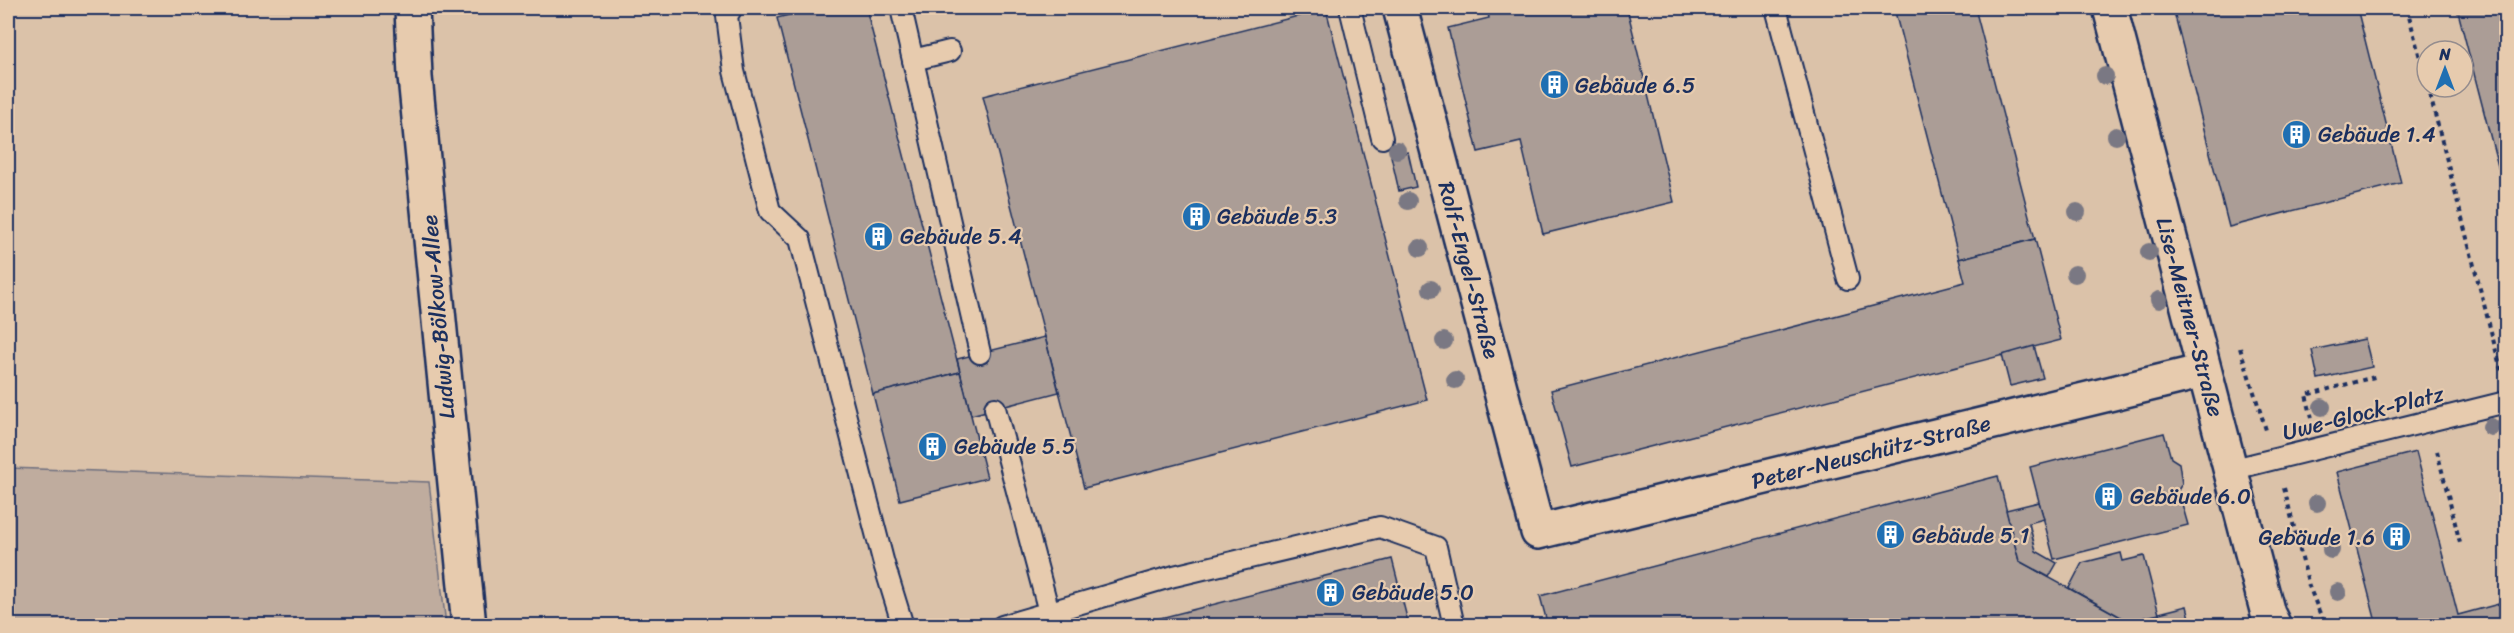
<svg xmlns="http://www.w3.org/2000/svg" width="2514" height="633" font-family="Sriracha,sans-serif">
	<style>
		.green { fill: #bfac9e; stroke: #6d6e7e; stroke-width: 1.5 }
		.building { fill: #ab9d96; stroke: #1b2f5e; stroke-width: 1.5 }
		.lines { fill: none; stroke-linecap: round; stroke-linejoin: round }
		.service-casing { stroke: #1b2f5e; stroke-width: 24 }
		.minor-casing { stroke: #1b2f5e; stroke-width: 38 }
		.path { stroke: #1b2f5e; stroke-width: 4; stroke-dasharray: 4.5 4.5; stroke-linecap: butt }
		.service { stroke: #e7cbae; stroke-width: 20 }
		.minor { stroke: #e7cbae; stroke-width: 33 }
		.tree { fill: #7a7883 }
		.labels { text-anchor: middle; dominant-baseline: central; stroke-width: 4.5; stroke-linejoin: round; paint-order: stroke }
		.poi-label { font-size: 22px; fill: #1b2f5e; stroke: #e7cbae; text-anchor: start }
		.street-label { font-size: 22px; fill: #1b2f5e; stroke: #e7cbae }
	</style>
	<rect width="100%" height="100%" fill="#dbc2a9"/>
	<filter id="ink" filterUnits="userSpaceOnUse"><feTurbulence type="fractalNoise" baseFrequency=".0167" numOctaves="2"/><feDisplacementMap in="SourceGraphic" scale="12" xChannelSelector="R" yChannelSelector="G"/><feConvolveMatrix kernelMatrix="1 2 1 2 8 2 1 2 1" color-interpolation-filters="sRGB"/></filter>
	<g filter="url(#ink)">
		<!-- green -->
		<path class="green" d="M8,468L429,482L446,625H8Z"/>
		<!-- building -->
		<g class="building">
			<path d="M816,8H866L960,372L873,394L777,18Z"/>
			<path d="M1487,8H1627L1674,202L1543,234L1521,142L1478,152L1448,28L1489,18Z"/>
			<path d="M1894,8H1975L2035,239L1959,259Z"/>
			<path d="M2173,8H2357L2401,183L2229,227Z"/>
			<path d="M2457,8H2506V197Z"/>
			<path d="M1326,9L1427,400L1084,488L983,96Z"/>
			<path d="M1408,152L1416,187L1399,191L1391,156Z"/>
			<path d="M2035,239L2061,340L1572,467L1551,390L1965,282L1959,259Z"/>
			<path d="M1045,337L1059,392L971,415L957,359Z"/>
			<path d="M2365,339L2372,367L2318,379L2312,350Z"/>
			<path d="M2034,346L2043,378L2010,386L2002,355Z"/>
			<path d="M960,372L987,478L900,500L873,394Z"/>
			<path d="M2164,433L2171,458L2179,463L2182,484L2178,490L2188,525L2054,559L2030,467Z"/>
			<path d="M2416,452L2458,615L2506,602V626H2377L2337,472Z"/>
			<path d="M1998,476L2019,561L2128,621L2187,606L2192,626H1548L1540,596Z"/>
			<path d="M2039,502L2044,519L2029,523L2036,551L2057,563L2049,577L2019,561L2006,510Z"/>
			<path d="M2121,553L2123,561L2144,556L2159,614L2128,621L2069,588L2082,563Z"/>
			<path d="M1392,559L1409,626H1129Z"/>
		</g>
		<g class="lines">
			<defs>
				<g id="service">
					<path d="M732,8L727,16L734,71L770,211L800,239L884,564L903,626"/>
					<path d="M901,8L980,353"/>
					<path d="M1350,8L1382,138"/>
					<path d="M1776,8L1848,279"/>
					<path d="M913,60L950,51"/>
					<path d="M995,408L1049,612"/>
					<path d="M2230,470L2506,402"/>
					<path d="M1002,626L1174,576L1380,527L1436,547L1454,626"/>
				</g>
				<g id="minor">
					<path d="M412,8L415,77L469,626"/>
					<path d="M1400,8L1538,532L2204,371"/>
					<path d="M2110,8L2268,614L2274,626"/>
				</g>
			</defs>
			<!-- service casing -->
			<use href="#service" class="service-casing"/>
			<!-- minor casing -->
			<use href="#minor" class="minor-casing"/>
			<!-- path -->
			<g class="path">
				<path d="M2407,8L2427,85"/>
				<path d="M2428,87L2502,374"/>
				<path d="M2240,348L2266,430"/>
				<path d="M2312,418L2306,395L2378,376"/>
				<path d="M2437,451L2460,543"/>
				<path d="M2284,488L2309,586L2325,626"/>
			</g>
			<!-- service -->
			<use href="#service" class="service"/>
			<!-- minor -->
			<use href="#minor" class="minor"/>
		</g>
		<!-- trees -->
		<g class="tree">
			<circle cx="2105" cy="76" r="9"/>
			<circle cx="2116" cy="136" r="9"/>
			<circle cx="1397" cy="150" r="9"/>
			<circle cx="1408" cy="201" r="9"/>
			<circle cx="2077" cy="212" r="9"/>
			<circle cx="1420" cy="248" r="9"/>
			<circle cx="2149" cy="252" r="9"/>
			<circle cx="2075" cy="274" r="9"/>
			<circle cx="1431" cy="289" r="9"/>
			<circle cx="2159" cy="300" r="9"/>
			<circle cx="1444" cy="341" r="9"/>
			<circle cx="1455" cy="380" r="9"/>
			<circle cx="2322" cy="407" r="9"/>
			<circle cx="2491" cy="427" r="9"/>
			<circle cx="2317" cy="503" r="9"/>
			<circle cx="2331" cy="550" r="9"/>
			<circle cx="2338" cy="592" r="9"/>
		</g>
	</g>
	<!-- icons -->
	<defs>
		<symbol id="building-disc" viewBox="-11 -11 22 22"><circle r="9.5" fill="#1f6fb2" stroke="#e7cbae"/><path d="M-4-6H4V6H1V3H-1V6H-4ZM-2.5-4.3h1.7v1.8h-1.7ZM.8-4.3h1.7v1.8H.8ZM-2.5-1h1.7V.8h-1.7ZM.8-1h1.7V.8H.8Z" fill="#fff"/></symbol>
	</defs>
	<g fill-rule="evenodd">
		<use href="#building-disc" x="1538" y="68" width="33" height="33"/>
		<use href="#building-disc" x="2280" y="118" width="33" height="33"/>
		<use href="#building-disc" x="1180" y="200" width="33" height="33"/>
		<use href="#building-disc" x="862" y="220" width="33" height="33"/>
		<use href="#building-disc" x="916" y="430" width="33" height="33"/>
		<use href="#building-disc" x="2092" y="480" width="33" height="33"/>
		<use href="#building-disc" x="1874" y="518" width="33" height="33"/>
		<use href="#building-disc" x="2380" y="520" width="33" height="33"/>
		<use href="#building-disc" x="1314" y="576" width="33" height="33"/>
	</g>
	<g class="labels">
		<!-- poi labels -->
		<g class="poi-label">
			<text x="1575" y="85">Gebäude 6.5</text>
			<text x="2318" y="134">Gebäude 1.4</text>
			<text x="1217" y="216">Gebäude 5.3</text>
			<text x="900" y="236">Gebäude 5.4</text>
			<text x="954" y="446">Gebäude 5.5</text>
			<text x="2130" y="496">Gebäude 6.0</text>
			<text x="1912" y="535">Gebäude 5.1</text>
			<text x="2375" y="537" text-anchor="end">Gebäude 1.6</text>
			<text x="1352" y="592">Gebäude 5.0</text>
		</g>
		<!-- street labels -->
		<g class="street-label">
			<text transform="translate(1469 270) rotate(75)">Rolf-Engel-Straße</text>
			<text transform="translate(438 317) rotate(-95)">Ludwig-Bölkow-Allee</text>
			<text transform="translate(2190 317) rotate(75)">Lise-Meitner-Straße</text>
			<text transform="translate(2363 413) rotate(-14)">Uwe-Glock-Platz</text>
			<text transform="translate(1871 452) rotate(-14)">Peter-Neuschütz-Straße</text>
		</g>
	</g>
	<!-- margin -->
	<rect width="2514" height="633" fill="none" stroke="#e7cbae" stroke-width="30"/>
	<rect x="15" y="15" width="2484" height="603" fill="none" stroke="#1b2f5e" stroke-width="2" filter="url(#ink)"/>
	<!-- north arrow -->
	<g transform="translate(2445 69)"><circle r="28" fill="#e7cbae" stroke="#958d8e" stroke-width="1.5"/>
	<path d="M0-4.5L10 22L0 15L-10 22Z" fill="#1f6fb2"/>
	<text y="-9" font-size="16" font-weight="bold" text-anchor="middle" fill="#1b2f5e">N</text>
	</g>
</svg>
